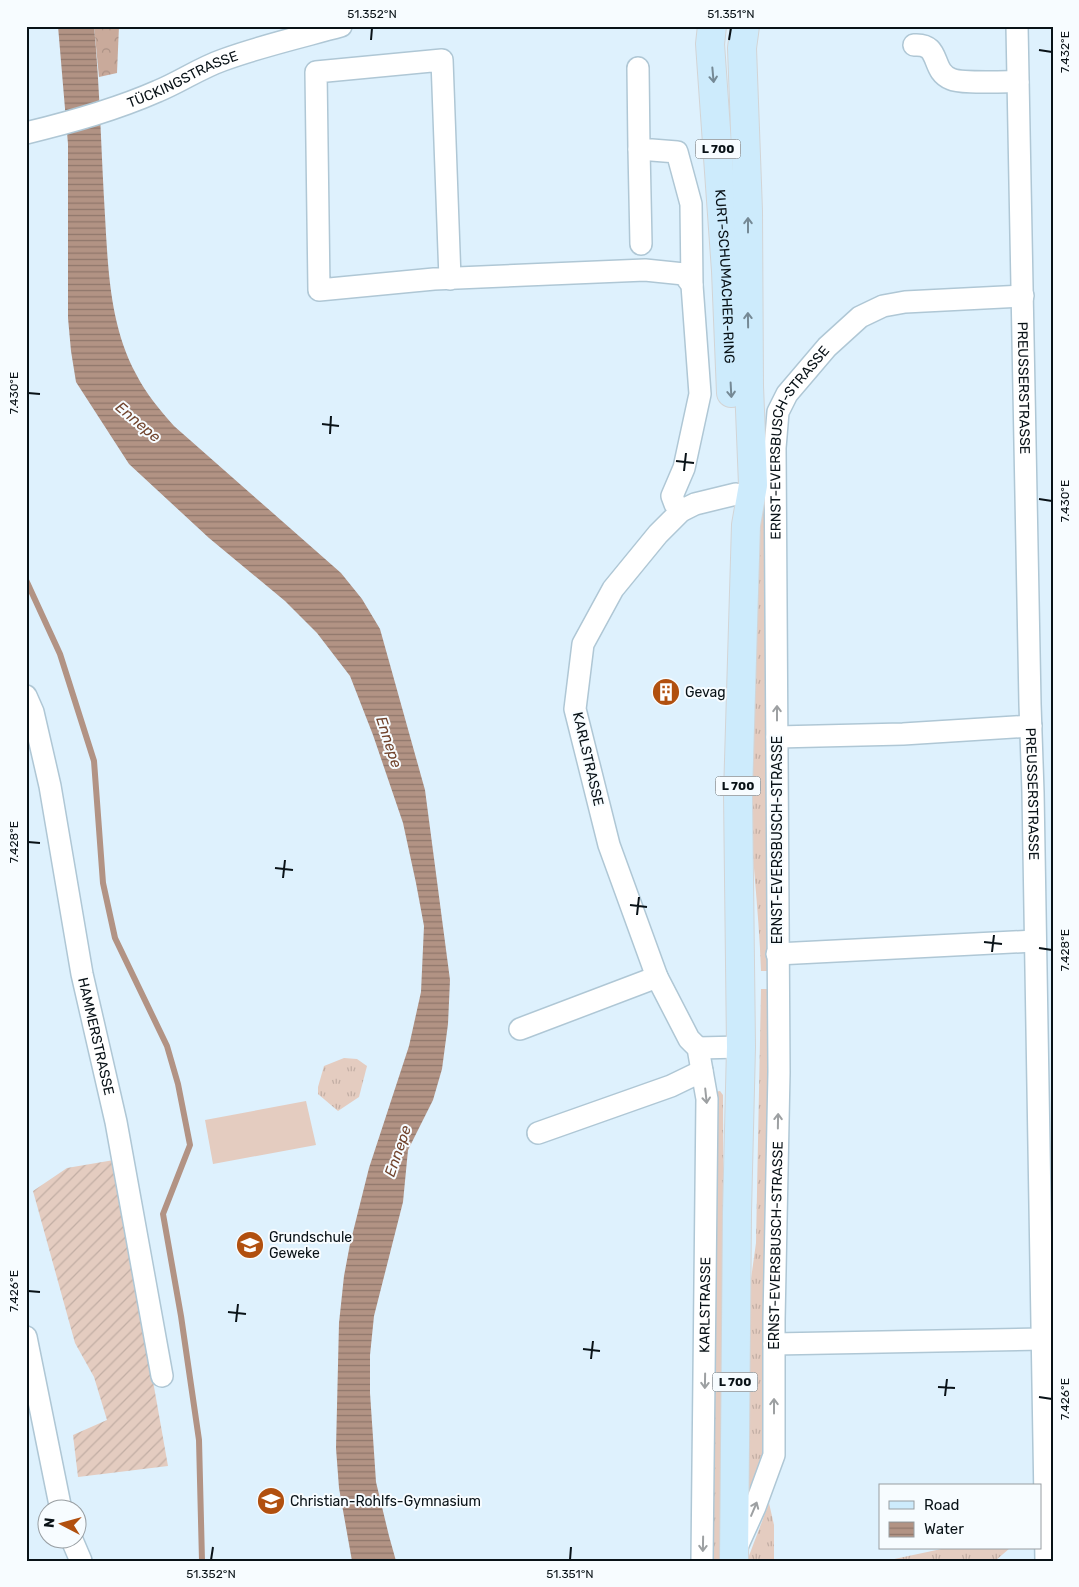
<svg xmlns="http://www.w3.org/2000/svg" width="1079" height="1587" font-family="Rubik,sans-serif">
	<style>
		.grass { fill: url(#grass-tufts) }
		.forest { fill: url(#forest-crowns) }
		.garden { fill: url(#garden-furrows) }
		.pitch { fill: #e4ccc0 }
		.water { fill: url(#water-rules) }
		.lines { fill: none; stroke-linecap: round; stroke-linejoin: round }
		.stream { stroke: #b29384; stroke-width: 6 }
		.minor-casing { stroke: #afc7d5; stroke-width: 24 }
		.major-casing { stroke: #d3d4d5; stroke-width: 30 }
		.minor { stroke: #fff; stroke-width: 21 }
		.major { stroke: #cdebfc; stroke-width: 28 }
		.oneway { stroke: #758995 }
		.oneway2 { stroke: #9da0a2 }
		.ticks { fill: none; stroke: #091217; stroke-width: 2 }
		.labels { text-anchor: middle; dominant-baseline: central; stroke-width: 4; stroke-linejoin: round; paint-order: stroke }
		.shield { fill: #f7fcff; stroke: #50585d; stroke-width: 1 }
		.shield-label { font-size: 12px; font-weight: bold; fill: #091217 }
		.street-label { font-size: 14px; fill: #091217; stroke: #f7fcff }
		.poi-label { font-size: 14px; fill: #091217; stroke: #f7fcff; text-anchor: start }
		.water-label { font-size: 15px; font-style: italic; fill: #71432c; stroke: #f7fcff }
		.neatline { fill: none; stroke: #091217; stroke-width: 2 }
		.ticks-label { font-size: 12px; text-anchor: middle; fill: #091217 }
	</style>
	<defs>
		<pattern id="grass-tufts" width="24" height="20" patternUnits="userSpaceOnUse" patternTransform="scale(1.25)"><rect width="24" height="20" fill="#e4ccc0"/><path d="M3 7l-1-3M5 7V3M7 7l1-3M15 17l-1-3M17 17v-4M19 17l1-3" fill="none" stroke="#c2aea4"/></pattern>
		<pattern id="forest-crowns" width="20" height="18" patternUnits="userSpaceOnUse" patternTransform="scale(1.25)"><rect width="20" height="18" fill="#c9aa9b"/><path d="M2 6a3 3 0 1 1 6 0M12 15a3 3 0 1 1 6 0" fill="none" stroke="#ab9185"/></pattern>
		<pattern id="garden-furrows" width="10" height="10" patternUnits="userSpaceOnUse" patternTransform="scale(1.25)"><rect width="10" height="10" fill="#e4ccc0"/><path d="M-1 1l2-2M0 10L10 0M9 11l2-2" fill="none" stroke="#c2aea4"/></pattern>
		<pattern id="water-rules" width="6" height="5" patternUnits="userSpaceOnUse" patternTransform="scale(1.25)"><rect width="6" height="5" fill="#b29384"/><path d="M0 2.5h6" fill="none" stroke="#8f776b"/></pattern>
	</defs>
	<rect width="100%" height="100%" fill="#def1fd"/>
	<!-- grass -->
	<g class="grass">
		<path d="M762,458L769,468L770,971H761C759,907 750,844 749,780Z"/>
		<path d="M761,989H770L765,1451L748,1504L750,1286L756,1243Z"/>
		<path d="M344,1058L357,1059L367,1066L359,1097L338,1111L318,1094V1087L324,1066Z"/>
		<path d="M720,1091L723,1095L724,1397L722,1561H712L715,1092Z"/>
		<path d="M769,1503L774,1525V1561H747Z"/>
		<path d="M946,1548H1010L995,1561H885Z"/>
	</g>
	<!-- forest -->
	<path class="forest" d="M94,26H119L117,73L99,77Z"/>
	<!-- garden -->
	<path class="garden" d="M114,1160L168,1466L78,1477L73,1435L107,1420L94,1377L75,1343L33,1191L67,1168Z"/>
	<!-- pitch -->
	<path class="pitch" d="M306,1101L316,1145L213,1164L205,1120Z"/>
	<!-- water -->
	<path class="water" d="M58,26H94C100,89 101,152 105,216C108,269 110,326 136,374C146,394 160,410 174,426L341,573L362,599L380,629L425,790L450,980L448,1024L442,1069L433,1100L408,1150L403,1202L374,1316L370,1355V1393L376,1482L389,1536L396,1561H352L339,1488L336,1448L339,1323L344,1276L350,1244L369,1168L409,1046L421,992L424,926L416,883L403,823L373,735L350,676L317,633L285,601L209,538L129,464L76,382L71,351L68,318V144Z"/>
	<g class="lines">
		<!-- stream -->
		<path class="stream" d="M26,580L60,654L94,761L103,883L115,938L167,1046L178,1084L190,1145L163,1214L181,1316L199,1440L202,1561"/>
		<defs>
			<g id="minor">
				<path id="s1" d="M1017,26L1030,704L1033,792L1046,1561"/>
				<path d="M914,45C942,43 930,71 951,79C962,84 1004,81 1018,82"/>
				<path d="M638,68L639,149L677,152L691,204L692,285"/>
				<path id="s2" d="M26,133C71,122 115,110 158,91C180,82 200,68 223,60C261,46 301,37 341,26"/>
				<path d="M639,149L641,244"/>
				<path d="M450,279L442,60L316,72L319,290L434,279L645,270L684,274L692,285L700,394L684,468L672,496L675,504L681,511"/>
				<path id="s3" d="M26,696L33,712L50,786L82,974L116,1122L162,1376"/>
				<path d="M777,737L903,734L1031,726"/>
				<path d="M777,954L1035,941"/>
				<path d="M520,1029L657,977"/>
				<path d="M698,1048L741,1047"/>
				<path d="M538,1133L671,1086L702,1071"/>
				<path d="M26,1337L61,1510"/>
				<path d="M774,1344L1042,1339"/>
				<path d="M72,1540L81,1561"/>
				<path id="s4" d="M736,1549L755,1507L774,1455V1320L779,1072L775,448L778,412L787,394L827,347L860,317L883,306L905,302L1023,296"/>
				<path id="s5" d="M702,1561L707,1099L698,1048L689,1039L657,977L609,845L575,709L583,644L613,589L658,534L681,511L695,504L736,494"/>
			</g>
			<g id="major">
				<path id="s6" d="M712,26L710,44L726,271L731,393"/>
				<path d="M734,1561L737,1212L741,1047L738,794L746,525L753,485L749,386L748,211L742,48L745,26"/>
			</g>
		</defs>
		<!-- minor casing -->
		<use href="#minor" class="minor-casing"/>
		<!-- major casing -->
		<use href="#major" class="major-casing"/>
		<!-- minor -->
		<use href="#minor" class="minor"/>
		<!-- major -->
		<use href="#major" class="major"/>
	</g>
	<!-- one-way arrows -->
	<defs><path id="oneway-shaft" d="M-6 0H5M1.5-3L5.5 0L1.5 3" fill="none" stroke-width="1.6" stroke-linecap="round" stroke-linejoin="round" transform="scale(1.25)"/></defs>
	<g class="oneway">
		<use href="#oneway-shaft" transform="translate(713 75) rotate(85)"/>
		<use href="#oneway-shaft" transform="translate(748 225) rotate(-90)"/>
		<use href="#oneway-shaft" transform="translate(748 320) rotate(-91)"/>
		<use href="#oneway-shaft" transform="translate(731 390) rotate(87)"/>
	</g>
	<g class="oneway2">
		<use href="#oneway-shaft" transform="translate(777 713) rotate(-90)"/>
		<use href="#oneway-shaft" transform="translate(706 1096) rotate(84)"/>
		<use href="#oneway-shaft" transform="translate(778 1121) rotate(-89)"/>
		<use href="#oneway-shaft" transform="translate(705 1381) rotate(91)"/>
		<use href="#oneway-shaft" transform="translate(774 1406) rotate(-90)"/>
		<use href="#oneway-shaft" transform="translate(754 1509) rotate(-67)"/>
		<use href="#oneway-shaft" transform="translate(703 1544) rotate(91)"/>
	</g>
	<!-- ticks -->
	<path class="ticks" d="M371,40L372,28M729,40L731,28M1039,50L1052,52M28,393L40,394M322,424L339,426M330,434L331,416M676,461L694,463M684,471L686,453M1039,499L1052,501M28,842L40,843M275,868L293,870M283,878L285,860M630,905L647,907M637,915L639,897M984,942L1002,944M1039,948L1052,950M992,952L994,935M28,1291L40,1292M228,1312L246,1314M236,1322L238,1304M583,1349L600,1351M591,1359L593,1341M938,1387L955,1388M945,1396L947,1379M1039,1397L1052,1399M211,1560L213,1547M570,1560L571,1547"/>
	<!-- icons -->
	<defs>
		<symbol id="building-disc" viewBox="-11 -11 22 22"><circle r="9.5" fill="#b1500f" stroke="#f7fcff"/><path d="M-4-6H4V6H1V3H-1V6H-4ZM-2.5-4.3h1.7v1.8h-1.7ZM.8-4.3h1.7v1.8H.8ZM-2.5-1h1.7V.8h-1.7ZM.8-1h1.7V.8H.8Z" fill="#fff"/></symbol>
		<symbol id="school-disc" viewBox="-11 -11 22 22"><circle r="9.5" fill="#b1500f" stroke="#f7fcff"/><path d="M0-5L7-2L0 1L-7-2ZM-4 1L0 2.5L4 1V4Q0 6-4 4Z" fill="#fff"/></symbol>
	</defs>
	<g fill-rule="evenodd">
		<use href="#building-disc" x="650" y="676" width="32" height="32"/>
		<use href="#school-disc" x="234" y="1229" width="32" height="32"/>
		<use href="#school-disc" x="255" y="1485" width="32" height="32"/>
	</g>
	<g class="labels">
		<!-- shield labels -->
		<g class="shield">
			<rect x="695.5" y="139.5" width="45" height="19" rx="4"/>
			<rect x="715.5" y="776.5" width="45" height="19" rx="4"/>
			<rect x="712.5" y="1372.5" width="45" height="19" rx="4"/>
		</g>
		<g class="shield-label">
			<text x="718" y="149">L 700</text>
			<text x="738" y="786">L 700</text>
			<text x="735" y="1382">L 700</text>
		</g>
		<!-- street labels -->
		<g class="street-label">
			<text stroke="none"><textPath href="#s2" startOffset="166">TÜCKINGSTRASSE</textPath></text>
			<text stroke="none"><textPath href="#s6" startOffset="251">KURT-SCHUMACHER-RING</textPath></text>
			<text stroke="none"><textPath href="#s1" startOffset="362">PREUSSERSTRASSE</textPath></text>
			<text stroke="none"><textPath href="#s4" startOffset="1121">ERNST-EVERSBUSCH-STRASSE</textPath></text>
			<text transform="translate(588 759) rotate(77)">KARLSTRASSE</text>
			<text stroke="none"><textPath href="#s1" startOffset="768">PREUSSERSTRASSE</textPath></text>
			<text transform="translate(777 840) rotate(-90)">ERNST-EVERSBUSCH-STRASSE</text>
			<text stroke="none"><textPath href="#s3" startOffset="348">HAMMERSTRASSE</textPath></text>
			<text stroke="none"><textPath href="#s4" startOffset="311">ERNST-EVERSBUSCH-STRASSE</textPath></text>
			<text stroke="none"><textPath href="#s5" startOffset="256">KARLSTRASSE</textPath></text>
		</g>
		<!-- poi labels -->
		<g class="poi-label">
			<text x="685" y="692">Gevag</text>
			<text x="269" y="1237">Grundschule<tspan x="269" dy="16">Geweke</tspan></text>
			<text x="290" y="1501">Christian-Rohlfs-Gymnasium</text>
		</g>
		<!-- water labels -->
		<g class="water-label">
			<text transform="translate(138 422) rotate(40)">Ennepe</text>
			<text transform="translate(389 742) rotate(72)">Ennepe</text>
			<text transform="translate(398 1151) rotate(-71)">Ennepe</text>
		</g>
	</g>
	<!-- border -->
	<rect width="1079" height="1587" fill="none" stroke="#f7fcff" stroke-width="55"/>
	<!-- legend -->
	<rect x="879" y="1484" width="162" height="65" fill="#f7fcff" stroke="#989ea2"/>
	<rect x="889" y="1501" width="25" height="8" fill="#cdebfc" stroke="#989ea2"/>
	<text x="924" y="1510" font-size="15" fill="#091217">Road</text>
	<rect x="889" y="1522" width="25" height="15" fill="url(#water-rules)" stroke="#989ea2"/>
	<text x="924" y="1534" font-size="15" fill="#091217">Water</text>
	<!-- north arrow -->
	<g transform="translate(62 1524) rotate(276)"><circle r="24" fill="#f7fcff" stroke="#989ea2"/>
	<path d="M0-4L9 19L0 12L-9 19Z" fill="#b1500f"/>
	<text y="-8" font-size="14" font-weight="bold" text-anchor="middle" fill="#091217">N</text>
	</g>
	<rect x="28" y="28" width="1024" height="1532" class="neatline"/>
	<g class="ticks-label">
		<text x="372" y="18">51.352°N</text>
		<text x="731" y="18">51.351°N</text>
		<text transform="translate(1065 52) rotate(-90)" y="4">7.432°E</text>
		<text transform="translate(14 393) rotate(-90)" y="4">7.430°E</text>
		<text transform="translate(1065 501) rotate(-90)" y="4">7.430°E</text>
		<text transform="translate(14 842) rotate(-90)" y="4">7.428°E</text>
		<text transform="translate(1065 950) rotate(-90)" y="4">7.428°E</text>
		<text transform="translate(14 1291) rotate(-90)" y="4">7.426°E</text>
		<text transform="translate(1065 1399) rotate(-90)" y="4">7.426°E</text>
		<text x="211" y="1578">51.352°N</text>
		<text x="570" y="1578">51.351°N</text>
	</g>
</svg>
